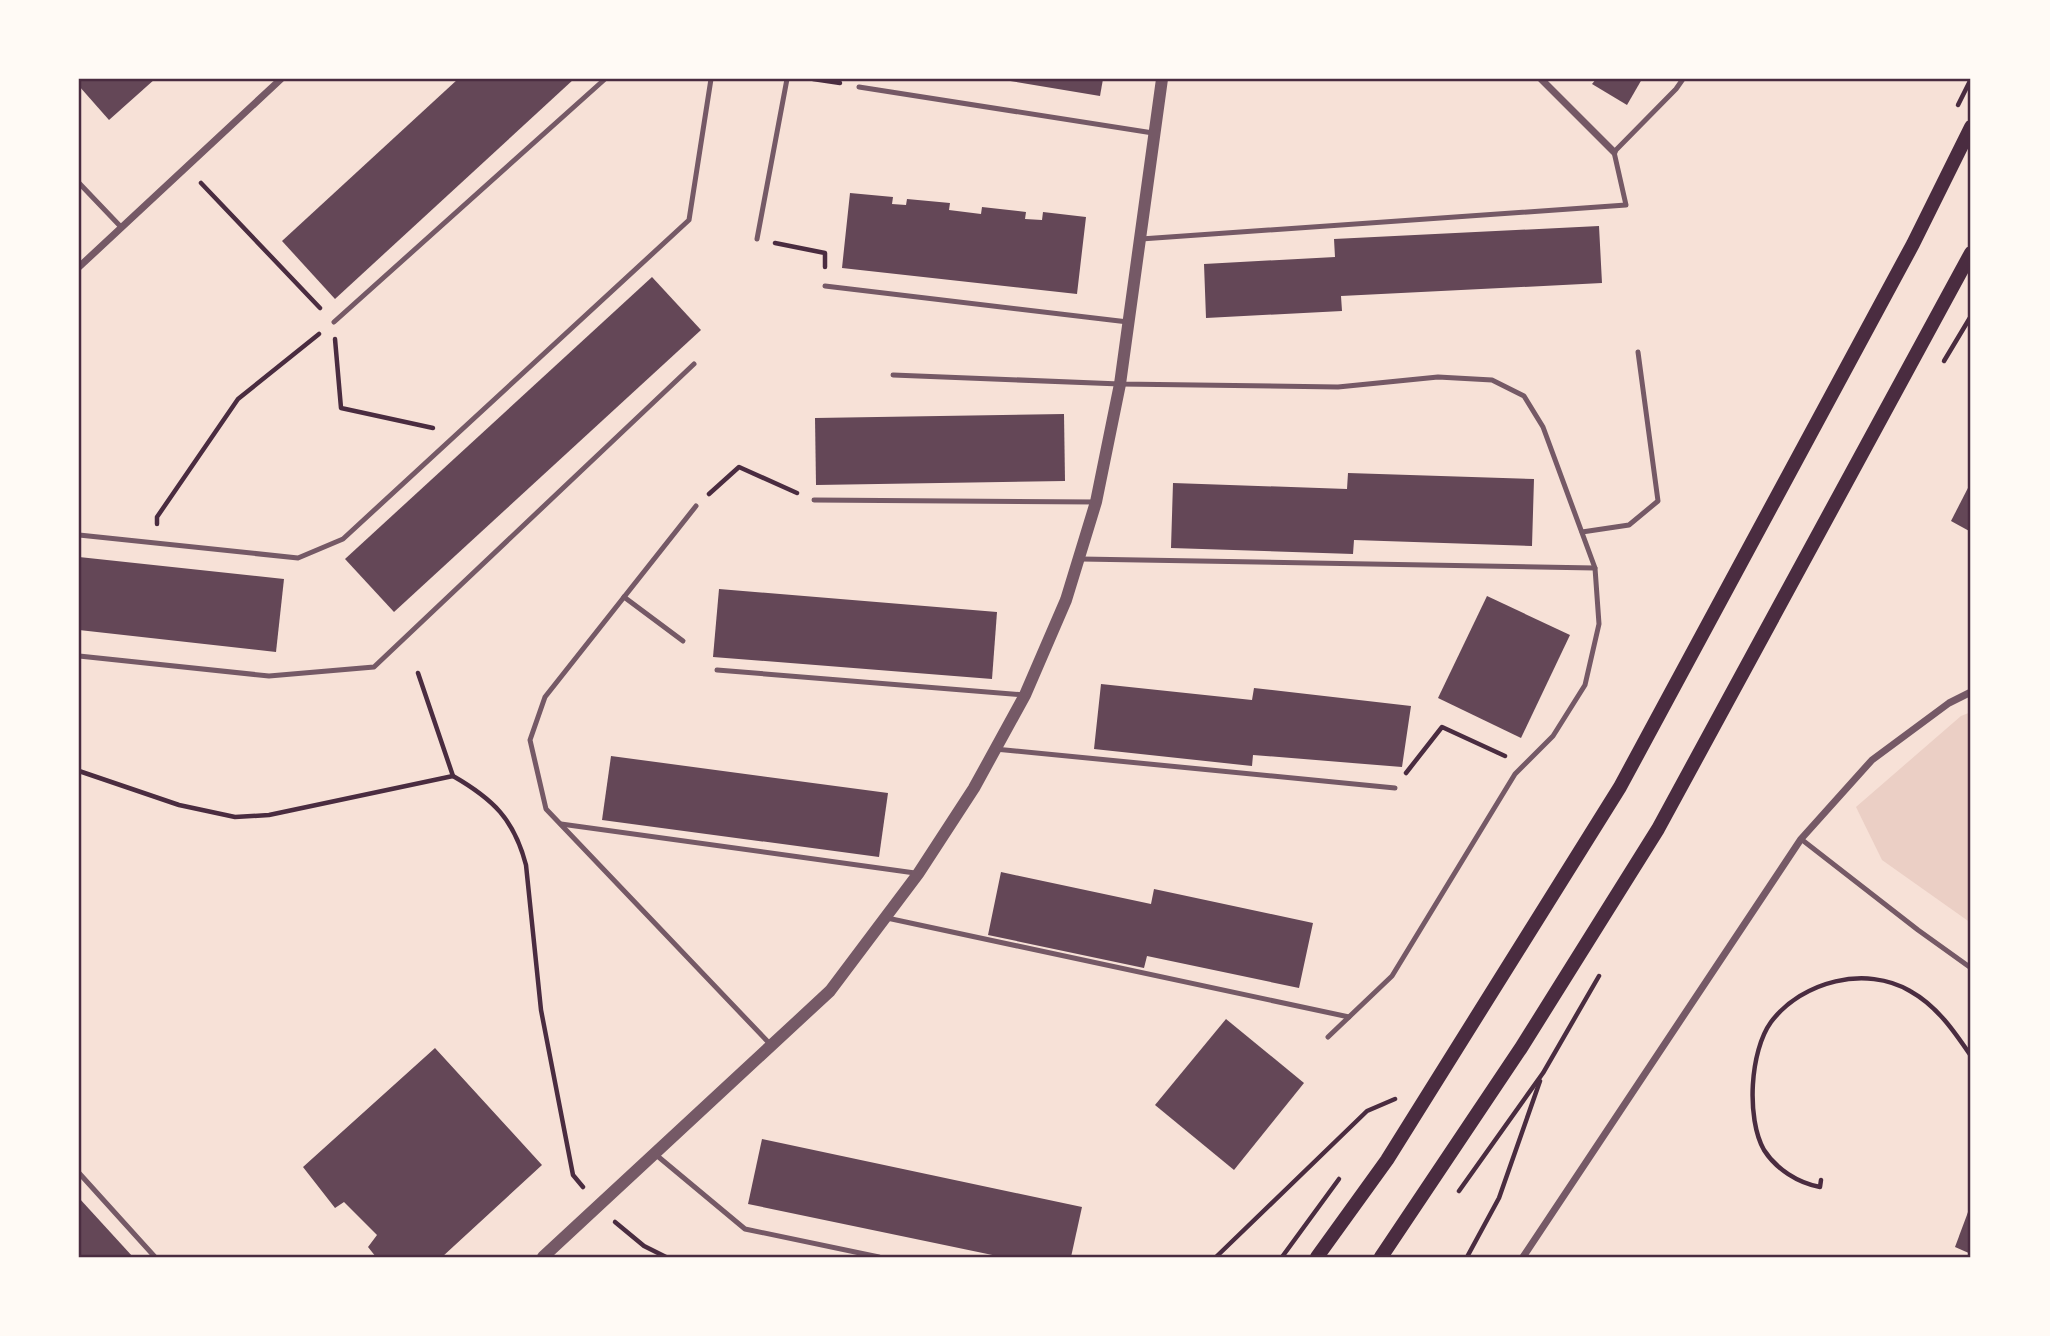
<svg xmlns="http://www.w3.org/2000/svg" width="2050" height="1336" font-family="'IBM Plex Serif',serif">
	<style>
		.green { fill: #ebcfc5 }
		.building { fill: #644757 }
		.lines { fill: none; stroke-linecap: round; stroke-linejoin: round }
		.path { stroke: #4a2c40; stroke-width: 4.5 }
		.service { stroke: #755966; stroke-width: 5 }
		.minor { stroke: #755966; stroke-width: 7 }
		.tertiary { stroke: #755966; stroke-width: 12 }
		.secondary { stroke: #4a2c40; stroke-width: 14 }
		.neatline { fill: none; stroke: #4a2c40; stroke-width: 2.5 }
	</style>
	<rect width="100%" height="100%" fill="#f7e1d7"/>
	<!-- green -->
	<path class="green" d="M1971,712V923L1882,860L1856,807L1961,716Z"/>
	<!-- building -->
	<g class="building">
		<path d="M79,79H155L109,120L79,86Z"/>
		<path d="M458,79H574L335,299L282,241Z"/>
		<path d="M998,79H1103L1100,96Z"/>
		<path d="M1596,79H1642L1627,105L1592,84Z"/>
		<path d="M850,193L893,197L892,204L906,205L907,199L950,203L949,210L981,214L982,207L1026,212L1025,219L1042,220L1043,212L1086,217L1077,294L842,268Z"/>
		<path d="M1599,226L1602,283L1341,296L1342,311L1206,318L1204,264L1335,257L1334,239Z"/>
		<path d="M652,277L701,330L394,612L345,559Z"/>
		<path d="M1064,414L1065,481L816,485L815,418Z"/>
		<path d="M1348,473L1534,479L1532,546L1354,540L1353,554L1171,548L1173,483L1347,489Z"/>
		<path d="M1971,482V532L1951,521Z"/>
		<path d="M79,557L284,579L276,652L79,630Z"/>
		<path d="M719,589L997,612L992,679L713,657Z"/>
		<path d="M1487,596L1570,635L1521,738L1438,698Z"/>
		<path d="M1101,684L1252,700L1254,688L1411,706L1402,767L1253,755L1252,766L1094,749Z"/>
		<path d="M611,756L888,793L879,857L602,820Z"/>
		<path d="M1001,872L1151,904L1154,889L1313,923L1299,988L1147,956L1144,968L988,935Z"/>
		<path d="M1226,1019L1304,1083L1234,1170L1155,1105Z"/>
		<path d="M435,1048L542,1165L442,1257H376L368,1247L377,1235L344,1202L335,1208L303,1167Z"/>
		<path d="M762,1139L1082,1207L1071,1257H1002L748,1204Z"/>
		<path d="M79,1198L133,1257H79Z"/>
		<path d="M1971,1204V1254L1955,1247Z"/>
	</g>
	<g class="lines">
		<!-- path -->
		<g class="path">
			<path d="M813,79L840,83"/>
			<path d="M1958,105L1971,79"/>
			<path d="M201,183L320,308"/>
			<path d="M775,243L825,253V267"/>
			<path d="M335,339L341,408L433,428"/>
			<path d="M1944,361L1971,316"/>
			<path d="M709,494L739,467L797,493"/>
			<path d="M157,524V517L238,399L319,334"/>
			<path d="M418,673L453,776C493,799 514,819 526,865L541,1010L573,1175L583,1187"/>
			<path d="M79,771L179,805L235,817L269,815L453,776"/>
			<path d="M1406,773L1442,727L1505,756"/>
			<path d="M1821,1180L1820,1187C1798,1183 1776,1169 1764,1150C1746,1118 1750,1051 1771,1022C1802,981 1866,965 1910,991C1937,1006 1954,1031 1971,1056"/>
			<path d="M1459,1191L1543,1073L1599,976"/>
			<path d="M615,1222L644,1246L666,1257"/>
			<path d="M1216,1257L1367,1111L1395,1099"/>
			<path d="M1282,1257L1339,1179"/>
			<path d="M1467,1257L1499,1198L1540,1081"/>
		</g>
		<!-- service -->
		<g class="service">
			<path d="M859,87L1153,133"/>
			<path d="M79,183L121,227"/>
			<path d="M757,239L787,79"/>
			<path d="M1141,239L1626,205L1614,152L1676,89L1683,79"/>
			<path d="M825,286L1128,322"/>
			<path d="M334,322L605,79"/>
			<path d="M893,375L1120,384L1338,387L1438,377L1492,380L1524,396L1543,427L1595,568L1599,624L1585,685L1553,736L1515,774L1392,976L1328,1037"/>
			<path d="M814,500L1096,502"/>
			<path d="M696,506L545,697L530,740L546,809L771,1045"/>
			<path d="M1582,532L1629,525L1658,501L1638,352"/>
			<path d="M79,535L298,558L343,539L689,220L711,79"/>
			<path d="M1081,559L1595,568"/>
			<path d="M624,597L683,641"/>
			<path d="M79,656L269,676L374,667L694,364"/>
			<path d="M717,670L1025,695"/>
			<path d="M995,749L1395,788"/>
			<path d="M561,824L915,873"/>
			<path d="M1801,839L1918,930L1971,968"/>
			<path d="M887,918L1349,1017"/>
			<path d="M655,1154L745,1229L879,1257"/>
			<path d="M79,1173L155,1257"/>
		</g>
		<!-- minor -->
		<g class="minor">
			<path d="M1541,79L1614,152"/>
			<path d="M79,267L281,79"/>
			<path d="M1523,1257L1801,839L1872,760L1949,703L1971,692"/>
		</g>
		<!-- tertiary -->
		<path class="tertiary" d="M543,1257L830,991L918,874L974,788L1025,695L1066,600L1096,502L1120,384L1162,79"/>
		<!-- secondary -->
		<g class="secondary">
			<path d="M1317,1257L1387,1160L1620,787L1913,244L1971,127"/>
			<path d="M1381,1257L1521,1048L1658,829L1971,253"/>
		</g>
	</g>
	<!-- border -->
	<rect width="2050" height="1336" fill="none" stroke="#fffaf5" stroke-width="161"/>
	<rect x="80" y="80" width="1889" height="1176" class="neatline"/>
</svg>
